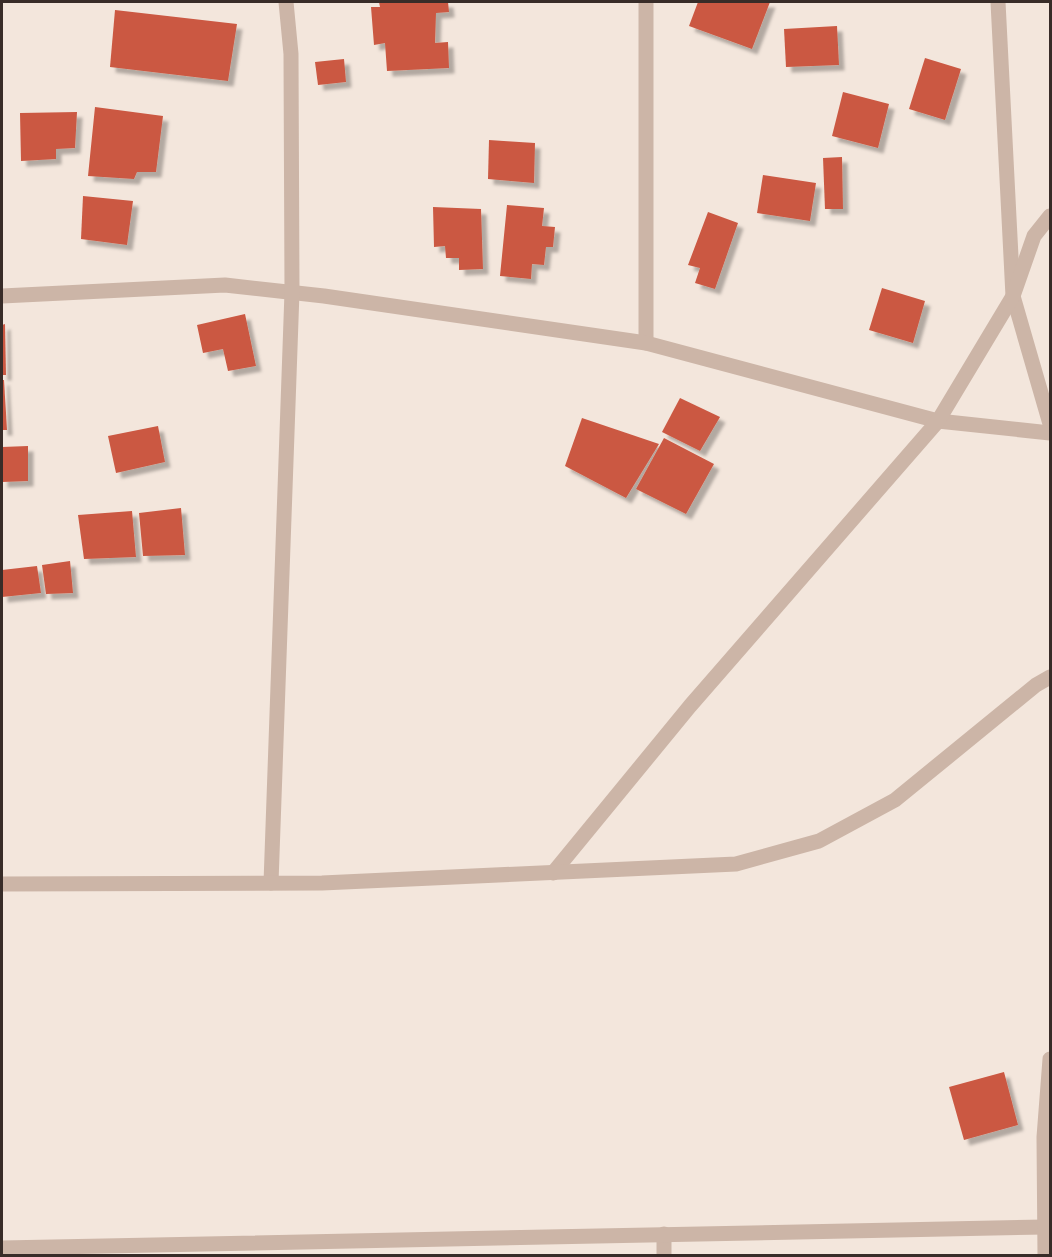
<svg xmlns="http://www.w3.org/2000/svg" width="1052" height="1257" font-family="Poppins,sans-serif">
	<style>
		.building { fill: #cb5842; filter: url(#shadow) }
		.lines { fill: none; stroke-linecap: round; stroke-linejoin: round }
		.minor { stroke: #ccb5a7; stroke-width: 15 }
	</style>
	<defs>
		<filter id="shadow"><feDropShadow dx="5.5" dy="5.5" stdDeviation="1.5" flood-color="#0004"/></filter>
	</defs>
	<rect width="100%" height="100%" fill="#f3e6dc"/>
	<!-- building -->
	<g class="building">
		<path d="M379,2H448L449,12L436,13L435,43L448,42L449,68L387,71L385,43L374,45L371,7H380Z"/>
		<path d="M698,2H770L752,49L689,26Z"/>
		<path d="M115,10L237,24L228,81L110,67Z"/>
		<path d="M837,26L839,65L786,67L784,29Z"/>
		<path d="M925,58L961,69L945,120L909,109Z"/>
		<path d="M344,59L346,82L318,85L315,62Z"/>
		<path d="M843,92L889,104L878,148L832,136Z"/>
		<path d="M95,107L163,116L156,172H137L134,179L88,176Z"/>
		<path d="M77,112L75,148L56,149V159L21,161L20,113Z"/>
		<path d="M489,140L535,143L534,183L488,179Z"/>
		<path d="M842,157L843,209H825L823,158Z"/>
		<path d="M763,175L816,183L810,221L757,213Z"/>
		<path d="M83,196L133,201L127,245L81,239Z"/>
		<path d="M507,205L544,208L542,226L555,227L553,247H546L544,265L532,264L531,279L500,276Z"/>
		<path d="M433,207L481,209L483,269L459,270V258H446L445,246L434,247Z"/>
		<path d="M708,212L738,223L715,289L695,283L700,268L688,265Z"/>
		<path d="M882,288L925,301L913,343L869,330Z"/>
		<path d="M245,314L256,366L228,371L223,349L203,353L197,325Z"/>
		<path d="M5,324L6,375H2V325Z"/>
		<path d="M2,380H4L7,430H2Z"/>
		<path d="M680,398L720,417L700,451L662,432Z"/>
		<path d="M582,418L659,444L626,498L565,466Z"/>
		<path d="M158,426L165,462L116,473L108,436Z"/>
		<path d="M664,438L714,464L686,514L636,489Z"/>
		<path d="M28,446V481L2,482V447Z"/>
		<path d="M181,508L185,555L143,556L139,513Z"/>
		<path d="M132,511L136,557L84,559L78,515Z"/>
		<path d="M70,561L73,593L46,594L42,565Z"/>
		<path d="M37,566L41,593L2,597V570Z"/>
		<path d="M1004,1072L1018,1125L964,1140L949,1087Z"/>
	</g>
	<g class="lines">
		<!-- minor -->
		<g class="minor">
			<path d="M646,2V343"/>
			<path d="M998,2L1013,296L1050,424"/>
			<path d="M2,296L225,285L324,296L646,343L938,421L1050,433"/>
			<path d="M553,873L690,706L938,421L1013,296L1034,236L1050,216"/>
			<path d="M271,883L292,292L291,54L286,2"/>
			<path d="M2,884L322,883L736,864L819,841L895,800L1036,685L1050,677"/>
			<path d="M664,1234V1256"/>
			<path d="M2,1248L1045,1227"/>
			<path d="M1045,1256L1044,1137L1050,1059"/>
		</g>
	</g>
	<!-- border -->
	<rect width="1052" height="1257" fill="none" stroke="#382c28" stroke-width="6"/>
</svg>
